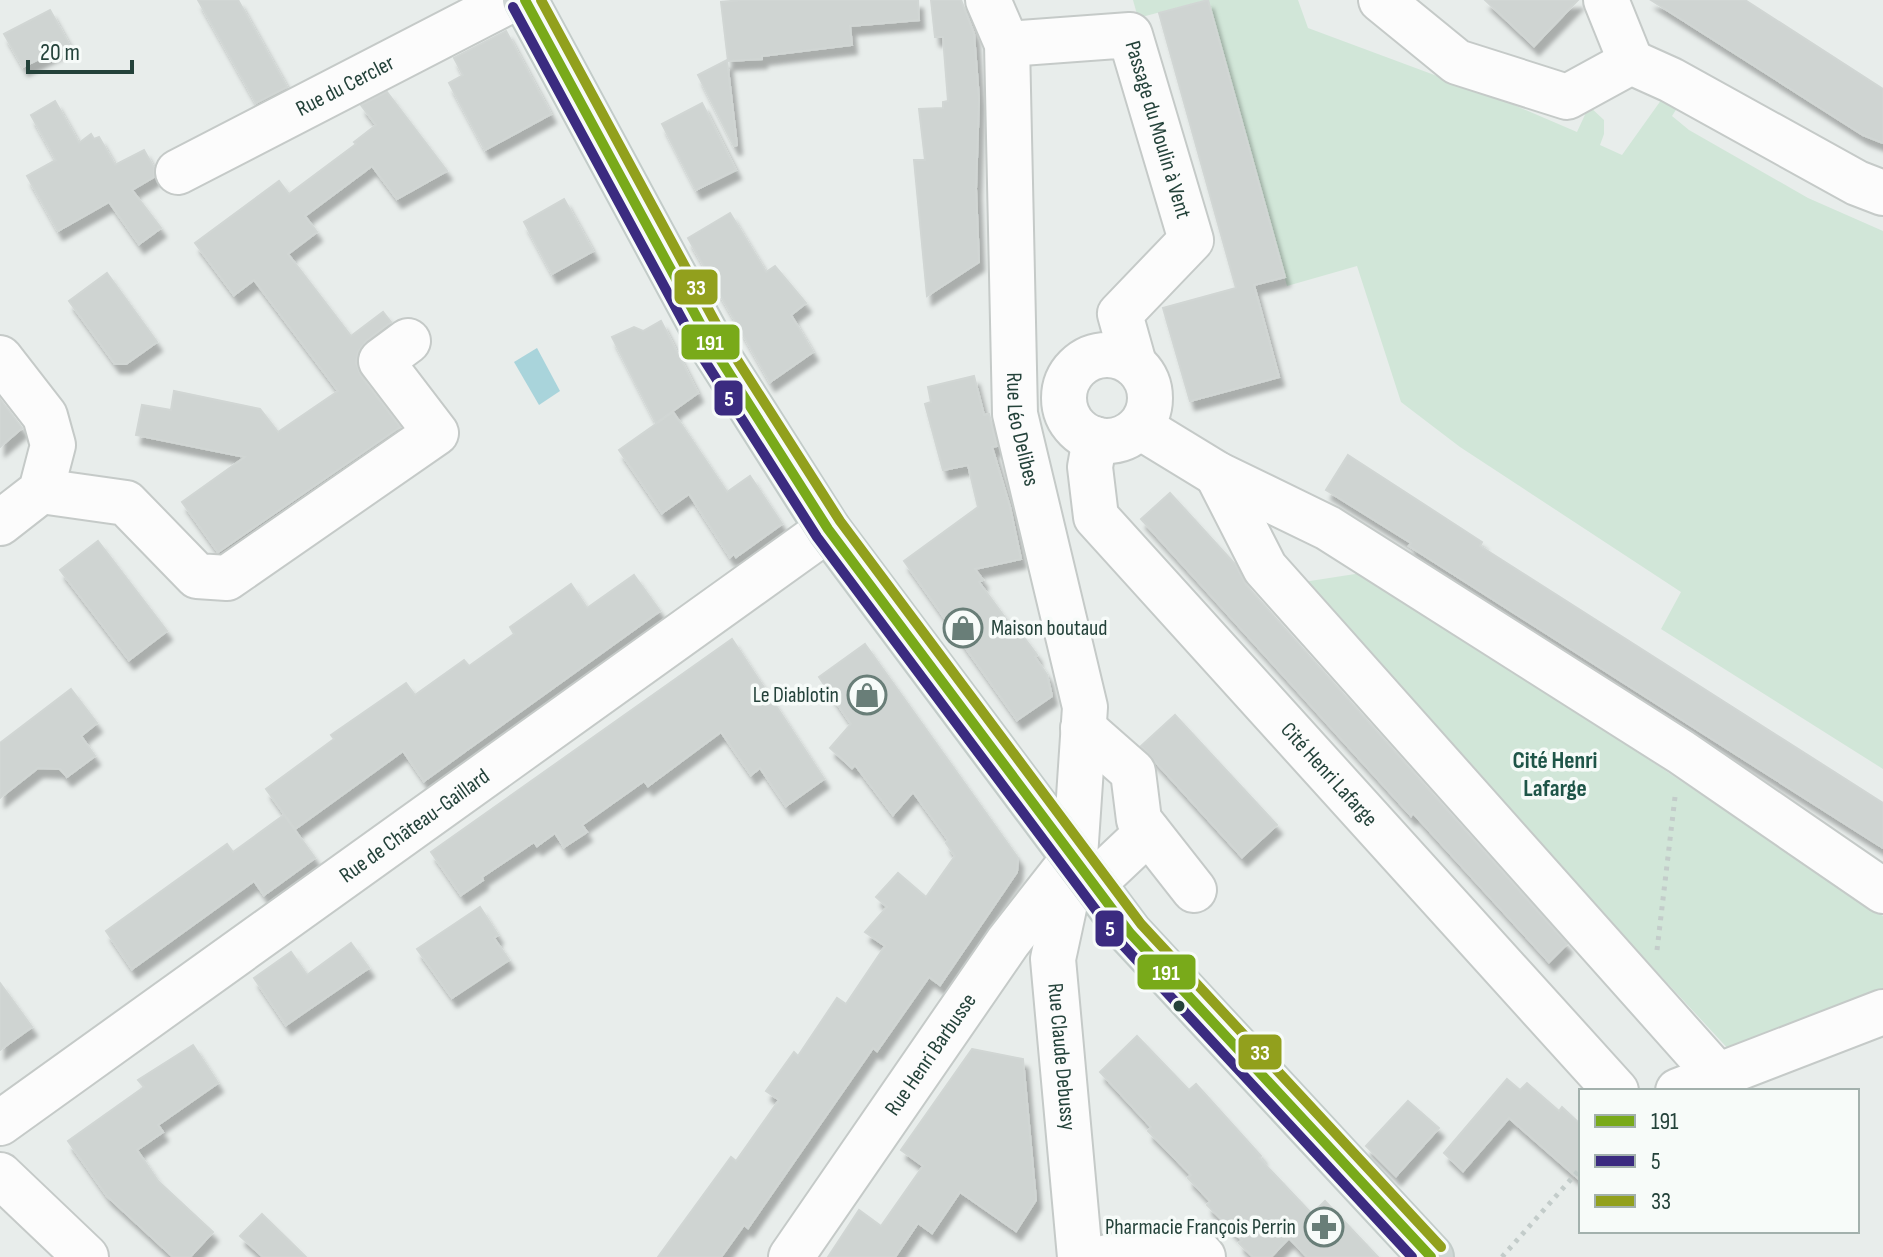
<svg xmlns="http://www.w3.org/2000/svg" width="1883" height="1257" font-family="'Sofia Sans Condensed',sans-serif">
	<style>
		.green { fill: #d1e6d8 }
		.water { fill: #a9d4db }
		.building { fill: #cfd4d2; stroke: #d1d6d4; stroke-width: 2; filter: url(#shadow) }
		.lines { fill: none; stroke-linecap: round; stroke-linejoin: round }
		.minor-casing { stroke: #c5cac8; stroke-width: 48 }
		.major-casing { stroke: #c3ccc9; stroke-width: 48 }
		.path { stroke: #c3ccca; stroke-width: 5; stroke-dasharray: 4 6; stroke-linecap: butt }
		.minor { stroke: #fcfcfc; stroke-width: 44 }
		.major { stroke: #cfd7d5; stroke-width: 44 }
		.bus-1-casing { stroke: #f7fbf9; stroke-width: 16 }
		.bus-2-casing { stroke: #f7fbf9; stroke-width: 16 }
		.bus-3-casing { stroke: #f7fbf9; stroke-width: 16 }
		.bus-1 { stroke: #79aa1a; stroke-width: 10 }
		.bus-2 { stroke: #3b2b80; stroke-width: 10 }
		.bus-3 { stroke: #92a01d; stroke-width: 10 }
		.bus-dot { fill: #24423a; stroke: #f7fbf9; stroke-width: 3 }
		.labels { text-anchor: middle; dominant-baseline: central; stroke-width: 7; stroke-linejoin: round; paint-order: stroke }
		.street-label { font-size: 22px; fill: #24423a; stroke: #f7fbf9 }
		.poi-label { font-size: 22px; fill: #24423a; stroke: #f7fbf9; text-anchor: end }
		.neighbourhood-label { font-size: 24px; font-weight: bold; fill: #1f5548; stroke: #f7fbf9 }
		.line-badge { stroke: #f7fbf9; stroke-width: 3 }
		.badge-label { font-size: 22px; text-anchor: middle; font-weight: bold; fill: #fff }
	</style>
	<defs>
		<filter id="shadow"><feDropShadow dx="5" dy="9" stdDeviation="2" flood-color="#0004"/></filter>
	</defs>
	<rect width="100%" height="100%" fill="#e8edeb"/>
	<!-- green -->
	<g class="green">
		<path d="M1133,0H1206L1138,18Z"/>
		<path d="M1207,0H1298L1308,28L1507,102L1577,132L1589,106L1604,120V134L1600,145L1622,155L1669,89L1684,97L1672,116L1689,130L1808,198L1883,231V769L1661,629L1681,592L1460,447L1401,402L1357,266L1287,286Z"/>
		<path d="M1368,572L1883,916V993L1732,1053L1297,583Z"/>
	</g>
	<!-- water -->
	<path class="water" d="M537,348L560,391L539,405L514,362Z"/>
	<!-- building -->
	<g class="building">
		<path d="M198,0H238L287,87L256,103Z"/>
		<path d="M742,0H918L919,20L850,26L852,45L762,56V59L728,61L721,2Z"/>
		<path d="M931,0H961L974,34L979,99L976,189L979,262L927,296L914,160H925L919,109L943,108V102L948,101L943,37H935Z"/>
		<path d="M1208,0L1285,277L1254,285L1279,377L1190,401L1163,308L1236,288L1159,13Z"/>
		<path d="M1485,0H1578L1534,46Z"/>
		<path d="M1651,0H1745L1883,89V143L1863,135Z"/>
		<path d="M50,10L69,44L23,67L4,34Z"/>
		<path d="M506,31L551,114L485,150L449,83L463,75L454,58Z"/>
		<path d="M727,60L737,145L734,146L698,75Z"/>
		<path d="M387,92L447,171L397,199L372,166L305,216L317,232L288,254L351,336L383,312L391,322L366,341L358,352L356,363L361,376L400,427L218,552L182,502L245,457L136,435L142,405L171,410L174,391L260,409L278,432L338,391L254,280L234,295L195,243L279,181L289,194L356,144L354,142L376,125L361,105Z"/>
		<path d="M55,101L79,143L91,134L94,139L99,137L115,165L144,150L154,168V177L132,190L161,228L139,244L109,202L58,231L27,176L56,160L31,115Z"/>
		<path d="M702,103L736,170L696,190L662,124Z"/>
		<path d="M564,199L593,251L552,274L524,222Z"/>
		<path d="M730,213L766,272L775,266L806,303L791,315L813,352L770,382L688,238Z"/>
		<path d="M107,273L157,342L126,364H115L69,301Z"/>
		<path d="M661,321L698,393L656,423L612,337L634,327L643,331Z"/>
		<path d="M974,376L984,415L989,414L997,446L992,447L1010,507L1021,559L975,569L983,580L979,582L1017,634L1020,632L1037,655L1035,657L1047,675L1052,696L1017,720L904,561L978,507L968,465L943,470L925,404L931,402L928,387Z"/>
		<path d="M0,399L22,428L0,447Z"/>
		<path d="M673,412L727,492L750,476L782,524L736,557L734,554L730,557L689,494L662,513L619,450Z"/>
		<path d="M1348,455L1482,542L1480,546L1883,803V848L1409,546L1411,543L1326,490Z"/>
		<path d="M1170,493L1235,564L1246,585L1567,944L1549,962L1413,813L1411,816L1141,519Z"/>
		<path d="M98,541L167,631L129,660L60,570Z"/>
		<path d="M634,575L660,611L424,781L403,751L295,829L266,789L334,739L331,735L406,683L415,695L464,660L469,666L514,634L510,627L571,584L587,608Z"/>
		<path d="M732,639L824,779L786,806L760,768L751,775L721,732L648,786L644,781L582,825L587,832L564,847L555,833L537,846L534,842L482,877L483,880L461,895L431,852Z"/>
		<path d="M865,644L1018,858L1017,872L940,985L929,977L877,1051L873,1048L748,1228L744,1225L721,1257H658L731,1157L736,1161L779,1100L766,1091L794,1052L798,1056L837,998L846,1004L885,946L865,932L887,907L876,897L898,873L926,897L955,856L946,843L948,840L913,792L893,815L855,765L852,768L830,748L851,724L819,677Z"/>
		<path d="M71,689L97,723L81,736L95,756L67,777L60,769L38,768L0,798V743Z"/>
		<path d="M1175,715L1277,825L1242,857L1141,746Z"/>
		<path d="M284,815L315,858L264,895L254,881L132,969L106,931L227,844L233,852Z"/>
		<path d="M480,907L498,935L494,938L509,960L452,998L417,949Z"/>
		<path d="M351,943L369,968L286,1025L254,978L291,952L307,975Z"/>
		<path d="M0,983L32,1027L0,1050Z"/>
		<path d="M1137,1036L1189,1090L1196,1084L1261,1156L1259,1158L1312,1214L1325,1201L1378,1257H1307L1289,1238L1271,1257H1253L1239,1243L1242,1240L1207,1205L1210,1201L1188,1178L1191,1175L1148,1131L1151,1127L1100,1072Z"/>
		<path d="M193,1045L218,1083L158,1125L163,1132L137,1150L158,1181L213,1232L190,1257H173L107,1196L68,1141L144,1087L138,1080Z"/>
		<path d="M972,1049L1023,1059L1036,1200L1016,1231L960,1192L932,1233L918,1223L895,1257H828L859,1210L881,1226L923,1166L901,1150Z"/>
		<path d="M1507,1079L1520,1090L1527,1083L1559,1111L1562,1107L1581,1125V1181L1509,1118L1463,1171L1444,1153Z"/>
		<path d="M1408,1101L1439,1128L1396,1176L1366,1146Z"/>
		<path d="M262,1214L306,1257H263L240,1236Z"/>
	</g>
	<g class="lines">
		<defs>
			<g id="minor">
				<path id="s1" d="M988,0L1007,44L1015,414L1085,707L1075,857L1053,959L1080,1257"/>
				<path d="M1381,0L1457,62L1567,97L1631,62L1671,80L1857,183L1883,193"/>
				<path d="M1606,0L1631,62"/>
				<path id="s2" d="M1007,44L1130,35L1191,240L1120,314L1134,364"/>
				<path id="s3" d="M178,172L511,0"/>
				<circle cx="1107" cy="398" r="43"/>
				<path d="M0,358L45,416L53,445L41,491L0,523"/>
				<path d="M1140,427L1217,474L1328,528L1681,752L1883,891"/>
				<path id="s4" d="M1095,439L1090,467L1096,517L1616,1091"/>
				<path d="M1217,474L1265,568L1718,1076"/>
				<path d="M41,491L126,503L197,576L227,578L436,433L381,361L408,341"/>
				<path d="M1083,728L1133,772L1139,820L1194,890"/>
				<path d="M1094,883L1148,832"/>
				<path d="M1678,1091L1883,1012"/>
				<path id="s5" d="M0,1123L828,529"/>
				<path d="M0,1175L86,1257"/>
				<path id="s6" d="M791,1257L1008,942L1069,864"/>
				<path d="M1107,1257L1193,1246L1203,1257"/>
			</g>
			<path id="major" d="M525,0L715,351L828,529L1130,933L1431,1257"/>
		</defs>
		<!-- minor casing -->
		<use href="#minor" class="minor-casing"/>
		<!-- major casing -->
		<use href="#major" class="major-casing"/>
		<!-- path -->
		<g class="path">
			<path d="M1657,950L1675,797"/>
			<path d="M1502,1257L1581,1168"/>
		</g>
		<!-- minor -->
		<use href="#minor" class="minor"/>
		<!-- major -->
		<use href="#major" class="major"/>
		<defs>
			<path id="bus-1" d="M525,0L715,351L828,529L1130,933L1431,1257"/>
			<path id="bus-2" d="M513,7L703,358L817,537L1119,941L1412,1257"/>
			<path id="bus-3" d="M541,0L727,344L840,521L1141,924L1441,1247"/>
		</defs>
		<!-- bus-1 casing -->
		<use href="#bus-1" class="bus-1-casing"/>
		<!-- bus-2 casing -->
		<use href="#bus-2" class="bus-2-casing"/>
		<!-- bus-3 casing -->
		<use href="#bus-3" class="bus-3-casing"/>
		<!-- bus-1 -->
		<use href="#bus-1" class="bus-1"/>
		<!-- bus-2 -->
		<use href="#bus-2" class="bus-2"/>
		<!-- bus-3 -->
		<use href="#bus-3" class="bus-3"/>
	</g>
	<!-- icons -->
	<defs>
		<symbol id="shop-ring" viewBox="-11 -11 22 22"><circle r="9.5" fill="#f7fbf9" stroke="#697e78" stroke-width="1.5"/><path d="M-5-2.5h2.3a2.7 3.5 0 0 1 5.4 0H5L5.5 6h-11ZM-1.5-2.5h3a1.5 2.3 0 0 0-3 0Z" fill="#697e78"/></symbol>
		<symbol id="pharmacy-ring" viewBox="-11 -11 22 22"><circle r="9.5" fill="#f7fbf9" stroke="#697e78" stroke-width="1.5"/><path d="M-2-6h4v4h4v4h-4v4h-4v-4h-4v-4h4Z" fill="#697e78"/></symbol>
	</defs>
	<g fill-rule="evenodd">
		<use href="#shop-ring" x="941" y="606" width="44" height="44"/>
		<use href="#shop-ring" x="845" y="673" width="44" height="44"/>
		<use href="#pharmacy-ring" x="1302" y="1205" width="44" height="44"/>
	</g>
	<!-- markers -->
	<circle class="bus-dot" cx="1179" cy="1006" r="7"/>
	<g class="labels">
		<!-- street labels -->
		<g class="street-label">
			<text stroke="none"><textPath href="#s3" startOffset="188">Rue du Cercler</textPath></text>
			<text stroke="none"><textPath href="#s2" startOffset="222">Passage du Moulin à Vent</textPath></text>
			<text stroke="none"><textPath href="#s1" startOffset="434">Rue Léo Delibes</textPath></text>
			<text stroke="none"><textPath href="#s4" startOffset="426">Cité Henri Lafarge</textPath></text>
			<text stroke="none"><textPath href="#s5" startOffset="510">Rue de Château-Gaillard</textPath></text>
			<text stroke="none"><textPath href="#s6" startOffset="246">Rue Henri Barbusse</textPath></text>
			<text stroke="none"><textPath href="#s1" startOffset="1072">Rue Claude Debussy</textPath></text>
		</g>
		<!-- poi labels -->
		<g class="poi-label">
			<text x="991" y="628" text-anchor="start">Maison boutaud</text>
			<text x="839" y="695">Le Diablotin</text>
			<text x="1296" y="1227">Pharmacie François Perrin</text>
		</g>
		<!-- neighbourhood labels -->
		<g class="neighbourhood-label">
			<text x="1555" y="760">Cité Henri<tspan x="1555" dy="28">Lafarge</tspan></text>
		</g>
	</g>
	<g class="line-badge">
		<rect x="673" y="268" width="46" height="38" rx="8" fill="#92a01d"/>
		<rect x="680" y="323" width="61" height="38" rx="8" fill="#79aa1a"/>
		<rect x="713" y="379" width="31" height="38" rx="8" fill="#3b2b80"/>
		<rect x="1094" y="909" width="31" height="39" rx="8" fill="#3b2b80"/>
		<rect x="1136" y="953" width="61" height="38" rx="8" fill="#79aa1a"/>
		<rect x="1237" y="1033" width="46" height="38" rx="8" fill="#92a01d"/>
	</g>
	<g class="badge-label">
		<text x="696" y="295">33</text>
		<text x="710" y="350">191</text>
		<text x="729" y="406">5</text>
		<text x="1110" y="936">5</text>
		<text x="1166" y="980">191</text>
		<text x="1260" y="1060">33</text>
	</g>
	<!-- legend -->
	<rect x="1579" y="1089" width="280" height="144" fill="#f7fbf9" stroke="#a3b1ad" stroke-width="2"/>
	<rect x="1595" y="1115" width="40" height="12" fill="#79aa1a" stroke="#a3b1ad" stroke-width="2"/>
	<text x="1651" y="1129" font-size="24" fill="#24423a">191</text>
	<rect x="1595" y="1155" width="40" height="12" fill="#3b2b80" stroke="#a3b1ad" stroke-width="2"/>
	<text x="1651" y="1169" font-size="24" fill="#24423a">5</text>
	<rect x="1595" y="1195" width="40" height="12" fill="#92a01d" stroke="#a3b1ad" stroke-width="2"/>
	<text x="1651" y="1209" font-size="24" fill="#24423a">33</text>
	<!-- scale -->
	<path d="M28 60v12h104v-12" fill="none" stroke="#24423a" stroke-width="4"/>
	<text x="40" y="60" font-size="24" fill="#24423a" stroke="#f7fbf9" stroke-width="6" paint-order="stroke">20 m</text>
</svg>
